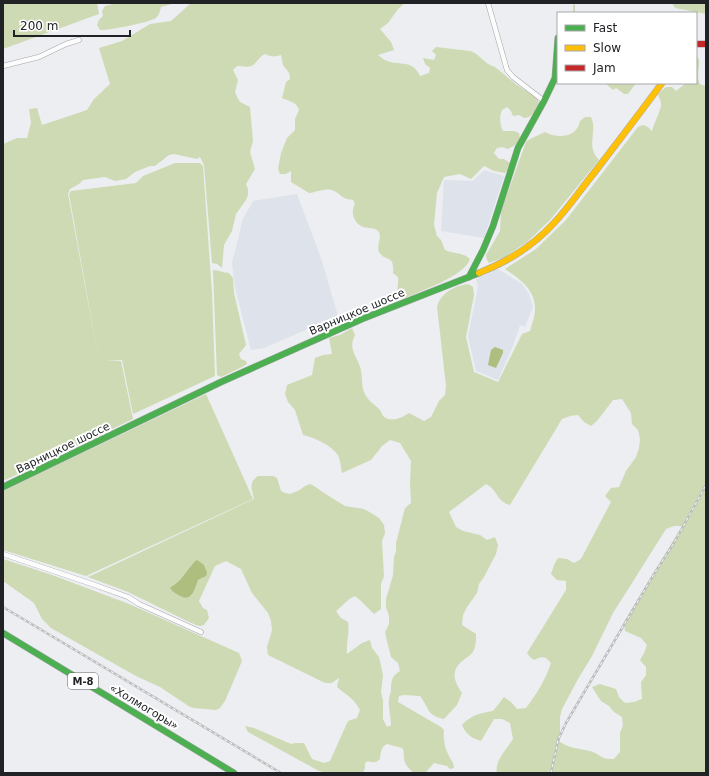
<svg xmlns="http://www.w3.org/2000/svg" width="709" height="776" font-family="'DejaVu Sans',sans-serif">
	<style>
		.built { fill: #dde2eb }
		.green { fill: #cedab3; fill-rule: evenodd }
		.water { fill: #aebe7e }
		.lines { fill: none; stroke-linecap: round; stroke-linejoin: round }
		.stream { stroke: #aebe7e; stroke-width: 1 }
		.street-casing { stroke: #a6a6a9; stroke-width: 5.5 }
		.fast-casing { stroke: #a6a6a9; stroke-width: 7 }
		.slow-casing { stroke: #a6a6a9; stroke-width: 7 }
		.jam-casing { stroke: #a6a6a9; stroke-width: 7 }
		.street { stroke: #fcfcfd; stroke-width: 4.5 }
		.fast { stroke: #4caf50; stroke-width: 6 }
		.slow { stroke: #ffc107; stroke-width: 6 }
		.jam { stroke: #c62828; stroke-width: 6 }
		.rail-casing { stroke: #bdbebe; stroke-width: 2.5 }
		.rail { stroke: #fff; stroke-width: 1; stroke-dasharray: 3; stroke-linecap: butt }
		.labels { text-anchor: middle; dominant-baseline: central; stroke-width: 4; stroke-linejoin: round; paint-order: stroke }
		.shield { fill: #fff; stroke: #646466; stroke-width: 1 }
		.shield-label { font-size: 10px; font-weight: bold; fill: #212225 }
		.street-label { font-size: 11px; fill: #212225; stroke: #fff }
	</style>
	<rect width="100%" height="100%" fill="#eceef2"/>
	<!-- built -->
	<g class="built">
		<path d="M484,170L504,176L484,238L441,231L444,180L473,181Z"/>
		<path d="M297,194L322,261L338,316L264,348L251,350L235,288L232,263L243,219L253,201Z"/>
		<path d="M498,269L522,284L529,294L533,307L525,327L520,325L513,346L498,380L476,371L468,336L478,287L476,279Z"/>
	</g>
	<!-- green -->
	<g class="green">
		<path d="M3,3H97L99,14L3,49Z"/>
		<path d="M116,3H175L161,7C160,11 159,15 156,18C151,22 106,31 100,30L97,25L99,20L103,16L102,11L105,6Z"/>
		<path d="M191,3H405L398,9L388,23L380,29L391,42L394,50L378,55C381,57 384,60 387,61C401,66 412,59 420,76L429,73L430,68L425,64L423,58L434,60L436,55L432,51L436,47L470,51L475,53L488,64L495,67L517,85L537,98L539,104L538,109L529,117L524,118L519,115L513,116L511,111L507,107L502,110C499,117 500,125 503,131H514L519,133L520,139L517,144L508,149L502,147L497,148L494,153L499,159H504L510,163L509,168L505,173L494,171L484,166L471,179L460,174L444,177L437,193L434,225L437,236L441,240L445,250C453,254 463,252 470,259C465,276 420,291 403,299L398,297C396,290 399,284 398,277L393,273C395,254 385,262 379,252C376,245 383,237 378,231C374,227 368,229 363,227C354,223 350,212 355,204L353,200C339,198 342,194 332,190C326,188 316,192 309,193L291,182V171L286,174H280L278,169L281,153L287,138L295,130V119L299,110C296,101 290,102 282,98L286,82L290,79C290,71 287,71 283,65C282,62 282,58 281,55C275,57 271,57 265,54C259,57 258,61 253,65C249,68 242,66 237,66L233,70L238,80L235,92L237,97L240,102L250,107L253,141L250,152L255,169L246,184L248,189V195L246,200L236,214L232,231L224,245L222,268L217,264L212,263L204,165L200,157L197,159L174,154L169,155L155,166H150L135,172L126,179L115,181L105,177L83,180L79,184L70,189L68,194L99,361L69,194L71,191L136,183L143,176L175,163H200L203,166L212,293L215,376L133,414L122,360H105L121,361L133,419L3,481V144L17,138H27L31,123L29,109L37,108L42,125L87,110L94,99L110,84L99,48L122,41L150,24L171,21Z"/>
		<path d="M672,3H706V14L675,8Z"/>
		<path d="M696,56L699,59C700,67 696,76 700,84L706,86V773H497C494,761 507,749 513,739L510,723L502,719H494L481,741C471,738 466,734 462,725C471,715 480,713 493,711L504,697L511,702L517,709L526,708C536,695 546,679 551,663C545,656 542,656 534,660L530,657L527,653L566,590V581L557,580L551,574L554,565L558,558L567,559L574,563L581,559L611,502L605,496L611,488L619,487L626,471L636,457L639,448L640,439L638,430L632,424L631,413L622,399L613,400L597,421L591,426L584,422L578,415L570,416L562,419L510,505C496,501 498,490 486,484L449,512L456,527L463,531L480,535L487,540L495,537L498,545L496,554L484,577L479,584L477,593L467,607L463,615L462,625L476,634C476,640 476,647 473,652C469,657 464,659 461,662C450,672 455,683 462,693L457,705L444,719C426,715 430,709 420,696L404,695L399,696L398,702L441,727L444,730C443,739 445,749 449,756C451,761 454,762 454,768L450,769L447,766L434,763L425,773H414C409,769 404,764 404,757C403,753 405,752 402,748L387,744C380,748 381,752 380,759C376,763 373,763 368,761L365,763V768L363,773H328L319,771L248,732L245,726L254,728L291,744L295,743H304L312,759L324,763L330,761L348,721L357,718L360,710C353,697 347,696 337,687L339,678L332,683H325L268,655L267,647L272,630L271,621L268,613L252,593L241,569L226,561L215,566L199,601L203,608L207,610L209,618L204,625L200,626L196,625L187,621L128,592L88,577L254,499C252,489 248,483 258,476H273L277,478L281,491L285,493L290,494L298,491L305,486L310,484L314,486L324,493L345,506L364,509L371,513L379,518L384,525L385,533L382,541L384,576L381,584V609L374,614L361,601L355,596C346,600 343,606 336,611L341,618L348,622C350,633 346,642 347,654L362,643L370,640L372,648L379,657L383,675L381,692L383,701V719L387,727L391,725C391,717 388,708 389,699C389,696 391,693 391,690C391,680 392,676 400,671L398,663L391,657L387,641L385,632L389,624V616L386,607V599L393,575L394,557L396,552V543L405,508L411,503L410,482L411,461L400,443L390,440L382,446L371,460L342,473C341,467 340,458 337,454C331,445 313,437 303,435L295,410L288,402L285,394L287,385L312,375L315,358L323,355L332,354L329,338L340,335L352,328L355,335C348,349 356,354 360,367C363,375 361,384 364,392C367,400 374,404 380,410C381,412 382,414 383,416C390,423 402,418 409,413L424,421L431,417L439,401L445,395L446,386L437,306C442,292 454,286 468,284L473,287L474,295L466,337L474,372L498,382L522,334L530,331C532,324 535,316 535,310C536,290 520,279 505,269L536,249L566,220L638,127L643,125L648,127L652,131C653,125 662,108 661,104C661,101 659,98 658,94L666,87H672L676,91L686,83H696ZM674,526H682L624,622L625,631L641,638L647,645L644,653L640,660L646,667V675L641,682L642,699L634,702L625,703L619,697L616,689L600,684L592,687L601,701L609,706L614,712L622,717L623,725L620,733V752L614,759C600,760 601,754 590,751C580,749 569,748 560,742V717L562,709L578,679L592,656L613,613L661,537L666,529ZM194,562L202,578L198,580L191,596L184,598L176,594L173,585L180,580Z"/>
		<path d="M605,83H636L628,94H624L616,88L613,90Z"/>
		<path d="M585,117H591C598,132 585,146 599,160L550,220L527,242L505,257L489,263L487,260L486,255L500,231L501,211L526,142L530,139L545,132C557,139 577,138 580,121Z"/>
		<path d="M213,270C219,270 223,273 229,273L233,278L234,293L246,345L239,354L241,359L246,361L247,364L242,367L221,377L217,375Z"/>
		<path d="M206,394L253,499L86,576L3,550V491Z"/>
		<path d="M3,559L52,575L129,604L239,653L242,661L225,701L220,708L216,710L194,708L190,707L160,687L136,676L51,628L42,619L34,603L3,581Z"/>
	</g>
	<!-- water -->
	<g class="water">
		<path d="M495,347L503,350V353L496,368L488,365L491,350Z"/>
		<path d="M197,560L204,565L207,573L206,576L198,580C195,588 192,603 180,596C176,594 173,592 170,588L180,580L194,562Z"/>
	</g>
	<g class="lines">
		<!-- stream -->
		<path class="stream" d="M574,13V5"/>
		<defs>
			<g id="street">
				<path d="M488,3L507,70L513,77L544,101"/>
				<path d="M3,66L39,57L66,44L79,40"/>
				<path d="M3,554L92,584L128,597L139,604L201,632"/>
			</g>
			<g id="fast">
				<path d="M469,277L483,250L493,226L518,148L544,101L555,78L558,38"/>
				<path d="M3,487L221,382L362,319L479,273"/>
				<path d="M3,633L234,773"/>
			</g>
			<path id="slow" d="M479,273C507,262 534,245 554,223C569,207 581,189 594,173C617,143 640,113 662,83"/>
			<path id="jam" d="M696,44H706"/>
		</defs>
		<!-- street casing -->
		<use href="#street" class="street-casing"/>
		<!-- fast casing -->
		<use href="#fast" class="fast-casing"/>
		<!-- slow casing -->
		<use href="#slow" class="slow-casing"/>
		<!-- jam casing -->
		<use href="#jam" class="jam-casing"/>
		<!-- street -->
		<use href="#street" class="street"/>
		<!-- fast -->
		<use href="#fast" class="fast"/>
		<!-- slow -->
		<use href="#slow" class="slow"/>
		<!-- jam -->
		<use href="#jam" class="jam"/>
		<defs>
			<g id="rail">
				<path d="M3,607L281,773"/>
				<path d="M551,773L558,740L566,723L654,574L674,543L706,485"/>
			</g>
		</defs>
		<!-- rail casing -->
		<use href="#rail" class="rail-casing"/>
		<!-- rail -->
		<use href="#rail" class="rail"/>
	</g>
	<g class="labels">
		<!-- shield labels -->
		<rect class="shield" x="68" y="673" width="30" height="16" rx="3"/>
		<g class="shield-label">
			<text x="83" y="681">М-8</text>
		</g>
		<!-- street labels -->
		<g class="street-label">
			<text transform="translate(357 312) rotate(-23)">Варницкое шоссе</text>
			<text transform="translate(63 448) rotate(-26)">Варницкое шоссе</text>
			<text transform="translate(144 707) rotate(31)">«Холмогоры»</text>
		</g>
	</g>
	<!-- border -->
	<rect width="709" height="776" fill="none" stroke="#212225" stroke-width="8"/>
	<!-- legend -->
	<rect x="557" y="12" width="140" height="72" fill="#ffffff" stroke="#a6a7a8"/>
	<rect x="565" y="25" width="20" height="6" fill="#4caf50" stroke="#a6a7a8"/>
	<text x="593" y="32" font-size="12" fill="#212225">Fast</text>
	<rect x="565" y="45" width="20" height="6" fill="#ffc107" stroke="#a6a7a8"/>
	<text x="593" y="52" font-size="12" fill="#212225">Slow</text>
	<rect x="565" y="65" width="20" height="6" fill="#c62828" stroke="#a6a7a8"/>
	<text x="593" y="72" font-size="12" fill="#212225">Jam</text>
	<!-- scale -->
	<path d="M14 30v6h116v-6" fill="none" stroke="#212225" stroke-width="2"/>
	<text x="20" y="30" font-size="12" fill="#212225" stroke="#ffffff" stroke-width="3" paint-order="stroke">200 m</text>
</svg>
